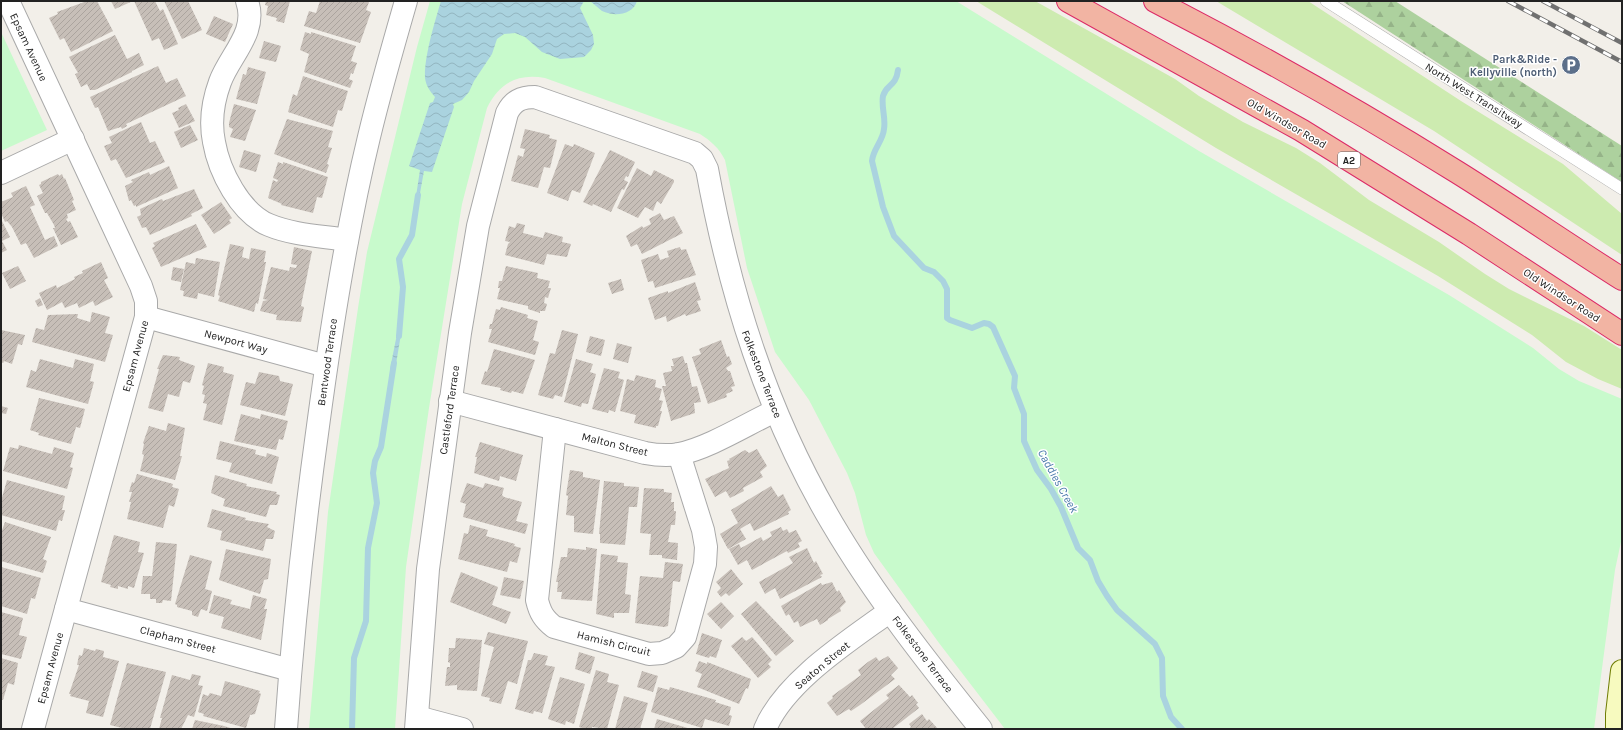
<svg xmlns="http://www.w3.org/2000/svg" width="1623" height="730" viewBox="0 0 1623 730" font-family="Karla,sans-serif">
<defs>
<pattern id="forest-firs" width="22" height="20" patternUnits="userSpaceOnUse"><rect width="22" height="20" fill="#add19e"/><path d="M5 1l3.5 6h-7zM16 11l3.5 6h-7z" fill="#95b388"/></pattern>
<pattern id="water-waves" width="16" height="10" patternUnits="userSpaceOnUse"><rect width="16" height="10" fill="#aad3df"/><path d="M0 5q4-4 8 0t8 0" fill="none" stroke="#92b5bf"/></pattern>
<pattern id="building-hatch" width="6" height="6" patternUnits="userSpaceOnUse"><rect width="6" height="6" fill="#c7bfb8"/><path d="M-1 1l2-2M0 6l6-6M5 7l2-2" fill="none" stroke="#aba49e"/></pattern>
</defs>
<rect width="100%" height="100%" fill="#f2efe9"/>
<g fill="#cdebb0">
<path d="M976,1H1035L1175,79L1199,96L1243,122L1296,148L1320,163L1369,200L1439,242L1485,274L1509,289L1584,326L1622,350V389L1598,379L1566,362L1532,335L1438,276L1216,148Z"/>
<path d="M1216,1H1308L1461,101L1563,164L1622,214V255L1434,131Z"/>
</g>
<path fill="url(#forest-firs)" d="M1342,1H1395L1622,146V182Z"/>
<g fill="#c8facc">
<path d="M430,1H956L1199,151L1449,295L1533,348L1559,369L1579,381L1622,399V537L1615,570L1594,729H1005L939,643L874,553L866,535L855,493L847,473L809,400L775,352L747,268L725,160C719,148 711,141 700,134L545,78C518,73 499,83 487,108L462,204L429,408L406,567L395,729H309L328,512L358,308L367,252L417,47Z"/>
<path d="M1,32L47,130L1,151Z"/>
</g>
<g fill="url(#water-waves)">
<path d="M441,1H584L580,8L593,35L594,44L591,50L584,57L560,59L542,52L525,37L515,33L504,34L497,39L492,54L474,81L469,92L462,100L453,104L454,107L432,172L424,171L418,204L415,203L420,170L409,166L430,103L433,102L435,97C430,91 426,86 425,78C424,57 435,21 441,1Z"/>
<path d="M590,1H637C633,15 614,17 602,11C598,8 594,4 590,1Z"/>
<path d="M402,328L395,370L390,369L398,329Z"/>
</g>
<g fill="none" stroke-linecap="round" stroke-linejoin="round">
<g stroke="#aad3df" stroke-width="6">
<path d="M898,70C896,87 886,84 883,96C881,107 886,118 884,129C883,141 873,149 872,161L883,207L894,236L924,268L934,272L943,281L947,289V318L950,320L972,328L984,323L989,324L993,327L1015,376L1014,388L1024,414V441L1037,470L1051,489L1061,507L1078,548L1090,560L1098,581L1107,596L1117,610L1155,644L1162,658L1163,696L1171,717L1182,729"/>
<path d="M399,336L403,287L399,259L412,235L418,195"/>
<path d="M352,729L354,658L366,621L368,548L377,503L373,473L375,461L381,447L394,363"/>
</g>
</g>
<g fill="url(#building-hatch)">
<path d="M87,1H97L113,31L71,52L64,38L60,40L49,18L58,14L57,12Z"/>
<path d="M111,1H133L115,9Z"/>
<path d="M134,1H155L160,11L163,9L178,44L164,50L159,38L152,41Z"/>
<path d="M164,1H188L202,30L182,39Z"/>
<path d="M266,1H290L284,23L276,21L277,18L266,15L268,6L265,5Z"/>
<path d="M320,1L369,2L366,10L371,12L360,43L304,26L309,11L316,13Z"/>
<path d="M214,16L233,24L225,42L206,34Z"/>
<path d="M305,32L311,34V32L356,46L351,61L357,63L353,74L351,73L349,79L353,81L350,88L304,72L309,54L300,50Z"/>
<path d="M115,35L127,59L139,53L144,65L132,71V72L95,90H90L87,84L81,87L75,74L78,73L69,57Z"/>
<path d="M264,41L281,46L276,62L259,58Z"/>
<path d="M158,66L166,83L177,78L186,96L126,124L127,126L122,129L121,127L108,131L98,107L95,108L90,97Z"/>
<path d="M248,67L266,72L257,104L236,99L243,74L246,75Z"/>
<path d="M303,76L348,91L342,111L338,110L333,127L288,112L293,94L297,96Z"/>
<path d="M186,104L195,121L179,128L172,113L179,110L178,108Z"/>
<path d="M234,104L256,110L245,141L230,137L233,129L229,127V123Z"/>
<path d="M287,119L333,131L328,147L332,148L327,164L329,165L326,173L274,154Z"/>
<path d="M141,122L150,143L155,141L165,162L126,178L116,159L111,161L104,146L112,143L109,137Z"/>
<path d="M190,125L198,140L181,148L174,132Z"/>
<path d="M525,129L550,135L549,138L557,140L550,168L544,167L538,188L511,181L518,155L523,157L525,149L520,148Z"/>
<path d="M565,144L573,147L574,144L595,153L580,193L572,190L568,201L547,193Z"/>
<path d="M244,150L261,155L256,172L239,167Z"/>
<path d="M610,150L635,162L628,177L626,176L624,180L628,182L624,190L622,189L611,212L593,204L592,206L583,202Z"/>
<path d="M278,162L283,164V162L328,177L322,198L317,197L313,213L281,205L282,204L268,198L273,180L277,182L278,180L273,178Z"/>
<path d="M169,166L178,188L136,207V205L134,206L131,200L129,201L125,186L133,182L131,180L149,172L150,175Z"/>
<path d="M637,168L651,176L654,170L674,180V182L661,204L657,201L653,211L645,207L638,218L617,208Z"/>
<path d="M58,174L59,176L62,174L64,179L65,178L74,200L72,201L76,210L67,214L68,218L66,219L68,222L70,221L78,237L61,245L53,228H55L54,225L47,213H45L37,196L43,193L39,185L41,184V182Z"/>
<path d="M26,186L35,205L30,207L45,240L54,236L58,246L34,258L26,243L21,245L12,227L7,221L5,222L1,213V202L13,197L11,193Z"/>
<path d="M194,189L203,208L191,214L192,216L150,235L146,227L142,228L137,217L141,215L140,209L162,199L163,201Z"/>
<path d="M221,202L232,218L229,220L231,223L214,234L201,215Z"/>
<path d="M660,213L664,220L674,216L683,233L642,254L637,244L631,247L626,236L642,226L643,228L651,224L649,219Z"/>
<path d="M1,219L10,237L2,241L7,250L1,253Z"/>
<path d="M517,223L525,225L523,233L543,238L545,232L563,237L562,242L571,244L567,257L547,254L544,265L505,255L508,244L510,242L505,241L509,226L515,228Z"/>
<path d="M196,224L207,247L161,267L152,248L155,246L153,243Z"/>
<path d="M230,244L244,247L242,257L245,258L249,259L251,248L266,251L264,262H266L258,304L256,303L254,312L218,301L220,296L218,295Z"/>
<path d="M294,247L312,251L301,306L304,307L301,322L276,320L277,315L260,311L263,301L268,300L263,299L271,267L289,271L290,267L296,268L297,265L291,264Z"/>
<path d="M680,247L681,250L686,249L696,275L655,288L653,281L648,282L641,260L658,254L660,260L669,257L667,251Z"/>
<path d="M196,258L220,262L214,297L198,293L197,299L183,296L184,291L180,290L186,262L195,264Z"/>
<path d="M101,262L108,278L104,280L113,297L95,306L93,301L79,308L77,303L65,308L62,302L47,310L39,293L56,285L57,288L75,279L74,277L83,273L82,271Z"/>
<path d="M18,266L26,281L10,289L2,273Z"/>
<path d="M506,266L538,273L537,278L550,281L548,288H551L548,298L545,297L544,303L547,304L545,311H540V313L528,309V306L497,299L500,288H498L499,281H502Z"/>
<path d="M173,267L184,269L181,282L171,280Z"/>
<path d="M621,279L624,290L612,294L608,283Z"/>
<path d="M695,282L701,300L697,301L701,311L686,316L685,314L667,322L666,316L655,320L648,298L668,291V293Z"/>
<path d="M40,298L43,305L38,307L35,301Z"/>
<path d="M501,307L528,315L527,318L538,321L533,340L539,342L535,355L488,342L492,329H489L490,324H492L496,309L500,310Z"/>
<path d="M92,312L110,317L105,333L113,335L105,362L32,342L36,328L44,330L48,315L78,314L77,318L90,322Z"/>
<path d="M1,330L25,335L22,345L18,344L12,364L4,361L3,363L1,362Z"/>
<path d="M562,330L578,334L562,397L555,395L553,399L538,395L550,353L555,354Z"/>
<path d="M590,336L605,340L601,356L586,352Z"/>
<path d="M721,340L727,357L729,356L732,364L726,368L728,371H730L735,386L731,387L733,391L726,394L727,397L708,404L692,357L701,354L699,349Z"/>
<path d="M617,343L632,347L628,363L613,359Z"/>
<path d="M494,349L535,360L523,394L512,391L511,393L500,390L501,388L481,384L485,371L487,372Z"/>
<path d="M163,355L180,357L179,360L195,366L190,383L183,381L179,397L168,394L163,412L148,408L159,369H157Z"/>
<path d="M683,356L685,363H687L692,387L697,386L701,402L694,403L695,413L671,421L662,386H666L663,373L672,371L671,366H674L672,359Z"/>
<path d="M40,359L73,368L75,359L94,364L90,381L94,382L88,404L26,387L31,370L36,372Z"/>
<path d="M576,359L593,364L590,372L596,374L588,404L582,403L581,407L564,402Z"/>
<path d="M208,363L224,367L223,372L234,375L222,425L203,420L207,404L203,403L205,395L202,394L204,386L202,385Z"/>
<path d="M604,368L620,372L618,378L624,380L615,412L609,410L608,413L592,409Z"/>
<path d="M259,372L279,376L280,381L293,384L285,416L240,405L246,382L255,384Z"/>
<path d="M636,375L656,380L655,387L662,389L659,400L663,401L660,411H662L658,426H656V428L634,423L636,415L620,411L627,379L634,381Z"/>
<path d="M39,398L85,409L80,428L76,427L71,444L38,435L39,433L30,430Z"/>
<path d="M1,406L8,408L6,414L1,413Z"/>
<path d="M241,414L260,419L261,414L288,421L283,440L279,439L276,450L234,441Z"/>
<path d="M168,423L185,428L180,456H182L175,480L140,471L144,455L142,454L144,444L143,443L149,426L166,431Z"/>
<path d="M220,441L256,450L255,454L266,457L267,453L279,457L272,484L229,472L232,463L216,459Z"/>
<path d="M480,442L523,455L516,481L500,476L499,481L474,473L477,457H475Z"/>
<path d="M19,445L52,454L54,447L74,453L70,467L73,468L67,489L3,471L10,447L18,449Z"/>
<path d="M757,449L767,466L760,472L763,477L743,488L744,491L730,498L726,491L715,497L705,479L729,468L727,461L730,460L729,459L745,450L749,453Z"/>
<path d="M570,470L583,472V477L600,480L593,534L574,532V516L566,515L568,496L566,495Z"/>
<path d="M137,474L173,484L172,487L179,489L174,507L169,505L163,528L127,519L131,502H129L132,492H129L132,482L134,483Z"/>
<path d="M215,475L247,484L246,486L277,492L276,494L280,495L277,505H270L266,517L223,506L225,499L211,493Z"/>
<path d="M7,480L65,496L62,510H65L62,521L59,520L56,531L1,515V501Z"/>
<path d="M604,481L624,483V486L639,487L637,507H629L625,545L600,543V534H599Z"/>
<path d="M467,483L483,488L485,483L504,488L502,495L504,497L522,502L516,521L528,524L525,534L463,517L466,504L460,502Z"/>
<path d="M771,486L778,497L783,494L791,510L788,512L789,514L754,531L750,523L740,529L746,539L728,549L720,534L738,523L731,510Z"/>
<path d="M644,488L664,489V492L672,493L671,502H674V511H676L675,525H671L668,542L678,543L677,560L662,558V555H649L651,534L640,533Z"/>
<path d="M212,509L246,518L245,520L269,524L267,527L275,531L273,539H266L263,551L220,540L222,531L207,527Z"/>
<path d="M5,522L51,537L43,559L47,561L43,573L1,561V533Z"/>
<path d="M470,525L488,530L486,536L515,544L514,546L521,548L517,563L510,561L507,572L458,559L464,533L468,534Z"/>
<path d="M781,527L783,531L787,529L789,533L796,530L802,541L798,543L800,547L788,553L787,551L752,570L747,560L738,565L729,549L739,544L741,548L761,537L763,541L772,536L770,532Z"/>
<path d="M114,535L140,542L138,552L144,553L134,588L128,586V589L118,586V589L110,587L111,585L101,582Z"/>
<path d="M156,542L177,544L171,601L163,600L162,603H156V599H150V594H141L143,576H152Z"/>
<path d="M586,547L597,549L592,601L561,599L562,592H557L558,582H556L561,557H567L568,548L586,550Z"/>
<path d="M807,548L814,563L816,561L823,574L820,575L822,577L780,599L775,588L765,594L759,582L793,563L789,557Z"/>
<path d="M226,549L271,559L268,579L264,580L260,594L219,580Z"/>
<path d="M601,554L618,556L617,562L628,563L625,594L631,595L629,613H614V618L596,614Z"/>
<path d="M190,555L212,561L205,589L212,591L207,611L201,609L198,617L192,615V611L177,607V605L175,604Z"/>
<path d="M665,562L683,564L680,582L673,581L668,626L664,627L635,623L640,576L663,578Z"/>
<path d="M1,567L41,578L35,599L31,598L27,614L1,606Z"/>
<path d="M731,569L743,584L729,596L726,593L721,597L717,592L721,588L716,582Z"/>
<path d="M461,572L498,587L492,605L511,612L506,624L450,602Z"/>
<path d="M504,577L524,581L520,599L500,595Z"/>
<path d="M832,582L837,592L839,590L846,602L840,608L841,611L828,619V620L820,625L817,619L800,627L798,621L794,623L789,614L786,616L781,606L821,583L822,585Z"/>
<path d="M214,595L232,600L230,604L250,609L253,595L267,599L264,609H267L261,640L221,628L224,617L209,613Z"/>
<path d="M756,601L794,641L776,656L741,614Z"/>
<path d="M721,602L734,616L721,629L707,614Z"/>
<path d="M1,612L23,618L19,635L27,637L21,659L1,654Z"/>
<path d="M488,632L528,641L517,684L508,681L501,704L489,701L490,698L481,696L494,647L484,644Z"/>
<path d="M702,633L722,640L716,658L710,656L709,658L696,654Z"/>
<path d="M742,637L746,641L752,637L772,660L768,664L771,667L758,678L731,646Z"/>
<path d="M456,638L482,640L477,691L457,690V685L445,686L447,667H450V663L448,662L449,648H455Z"/>
<path d="M84,648L95,651L96,649L104,651L103,657L119,661L103,717L86,713L89,701L70,696L71,694H69L79,665H77L79,655L82,656Z"/>
<path d="M579,652L595,657L590,674L575,669Z"/>
<path d="M534,653L548,656L545,665L555,667L542,713L534,711L533,714L515,709L528,660H531Z"/>
<path d="M888,656L898,668L891,675L895,679L860,705L851,711L849,709L837,716L827,703L833,698L832,696L861,675L858,670L868,662L876,657L879,661Z"/>
<path d="M1,658L18,663L14,685L8,683L3,700L1,699Z"/>
<path d="M699,661L707,664V662L751,679L748,689L746,688L739,704L697,687L702,674L695,671Z"/>
<path d="M127,663L166,672L150,729H126L110,725Z"/>
<path d="M596,670L609,674L607,682L619,685L607,729L592,727V729H586L579,727Z"/>
<path d="M642,671L658,676L653,692L637,687Z"/>
<path d="M192,674L201,676L198,685L203,686L194,717L188,715L181,729H159L162,718H160L172,675L190,680Z"/>
<path d="M560,677L585,684L574,724L566,721L565,725L548,719Z"/>
<path d="M225,681L260,691L259,693L261,694L255,714L250,715L246,728L203,716L204,714L198,712L203,694L208,696L210,693L221,696Z"/>
<path d="M899,685L910,697L912,695L918,703L916,704L919,708L892,729H866L860,721L889,698L886,695Z"/>
<path d="M658,687L669,690L670,687L716,700L715,702L731,707L729,715L732,716L729,726L705,719L702,728L651,712Z"/>
<path d="M624,696L648,703L640,729H615Z"/>
<path d="M922,714L927,721L929,719L937,728L909,729L911,727L909,724Z"/>
<path d="M657,719L691,729H654Z"/>
<path d="M195,720L224,726L234,729H192Z"/>
</g>
<g fill="none" stroke-linecap="round" stroke-linejoin="round">
<defs>
<path id="service" d="M1326,1L1622,189"/>
<g id="minor">
<path d="M8,1L141,286L146,301V317L33,729"/>
<path d="M247,1C258,32 230,55 220,82C213,101 210,122 214,142C219,171 240,213 269,225C293,235 322,236 347,240"/>
<path d="M1,173L73,139"/>
<path d="M146,317L326,366"/>
<path d="M450,401L645,453C656,455 667,456 679,454C709,448 747,424 775,411"/>
<path d="M555,429L537,600C540,613 544,619 554,627L649,654L662,653L676,647L685,637L705,564L706,547L703,530L679,454"/>
<path d="M66,609L290,670"/>
<path d="M417,717L462,729"/>
<path d="M286,729C293,628 304,527 318,426C331,329 346,232 369,137C380,91 393,46 406,1"/>
<path d="M416,729L428,569L460,333L478,226L507,113C513,101 521,97 535,97L695,153L702,159L707,169C730,295 767,413 832,523C875,596 928,663 981,729"/>
<path d="M765,729C785,681 849,641 890,611"/>
</g>
<path id="secondary" d="M1617,729V714L1622,671"/>
<g id="trunk">
<path d="M1068,1L1301,130L1469,234L1622,334"/>
<path d="M1155,1C1258,54 1359,111 1457,172C1513,207 1567,244 1622,279"/>
</g>
</defs>
<use href="#service" stroke="#a9a9a9" stroke-width="12"/>
<use href="#minor" stroke="#a9a9a9" stroke-width="24"/>
<use href="#secondary" stroke="#707d05" stroke-width="24"/>
<use href="#trunk" stroke="#dc2a67" stroke-width="24"/>
<use href="#service" stroke="#fff" stroke-width="11"/>
<use href="#minor" stroke="#fff" stroke-width="22"/>
<use href="#secondary" stroke="#f7fabf" stroke-width="22"/>
<use href="#trunk" stroke="#f2b4a3" stroke-width="22"/>
<defs>
<g id="rail">
<path d="M1508,1L1622,62"/>
<path d="M1543,1L1622,43"/>
</g>
</defs>
<use href="#rail" stroke="#707070" stroke-width="4.5"/>
<use href="#rail" stroke="#fff" stroke-width="3" stroke-dasharray="9" stroke-linecap="butt"/>
</g>
<defs>
<symbol id="parking-disc" viewBox="-11 -11 22 22"><circle r="9.5" fill="#5c6f8a" stroke="#fff"/><path d="M-3.5-5.5H1a3.5 3.5 0 0 1 0 7H-1V5.5H-3.5ZM-1-3.4V-.6H.8a1.4 1.4 0 0 0 0-2.8Z" fill="#fff"/></symbol>
</defs>
<g fill-rule="evenodd">
<use href="#parking-disc" x="1560" y="54" width="22" height="22"/>
</g>
<g text-anchor="middle" stroke-width="3" stroke-linejoin="round" paint-order="stroke">
<rect fill="#fff" stroke="#646464" stroke-width="1" x="1338" y="152" width="22" height="16" rx="3"/>
<g font-size="10" font-weight="bold" fill="#222">
<text x="1349" y="164">A2</text>
</g>
<g font-size="11" fill="#222" stroke="#fff">
<text transform="translate(29 47) rotate(65)" y="4">Epsam Avenue</text>
<text transform="translate(1474 95) rotate(32)" y="4">North West Transitway</text>
<text transform="translate(1287 123) rotate(30)" y="4">Old Windsor Road</text>
<text transform="translate(1562 295) rotate(33)" y="4">Old Windsor Road</text>
<text transform="translate(236 341) rotate(15)" y="4">Newport Way</text>
<text transform="translate(135 356) rotate(-75)" y="4">Epsam Avenue</text>
<text transform="translate(327 362) rotate(-82)" y="4">Bentwood Terrace</text>
<text transform="translate(762 374) rotate(69)" y="4">Folkestone Terrace</text>
<text transform="translate(449 410) rotate(-82)" y="4">Castleford Terrace</text>
<text transform="translate(615 444) rotate(14)" y="4">Malton Street</text>
<text transform="translate(178 639) rotate(15)" y="4">Clapham Street</text>
<text transform="translate(614 643) rotate(14)" y="4">Hamish Circuit</text>
<text transform="translate(923 654) rotate(53)" y="4">Folkestone Terrace</text>
<text transform="translate(822 665) rotate(-40)" y="4">Seaton Street</text>
<text transform="translate(50 668) rotate(-75)" y="4">Epsam Avenue</text>
</g>
<g font-size="11" font-weight="bold" fill="#4e5e75" stroke="#fff" text-anchor="end">
<text x="1557" y="63">Park&amp;Ride -<tspan x="1557" dy="13">Kellyville (north)</tspan></text>
</g>
<g font-size="12" font-style="italic" fill="#4a7aab" stroke="#fff">
<text transform="translate(1058 481) rotate(61)" y="4">Caddies Creek</text>
</g>
</g>
<rect width="1623" height="730" fill="none" stroke="#222222" stroke-width="4"/>
</svg>
